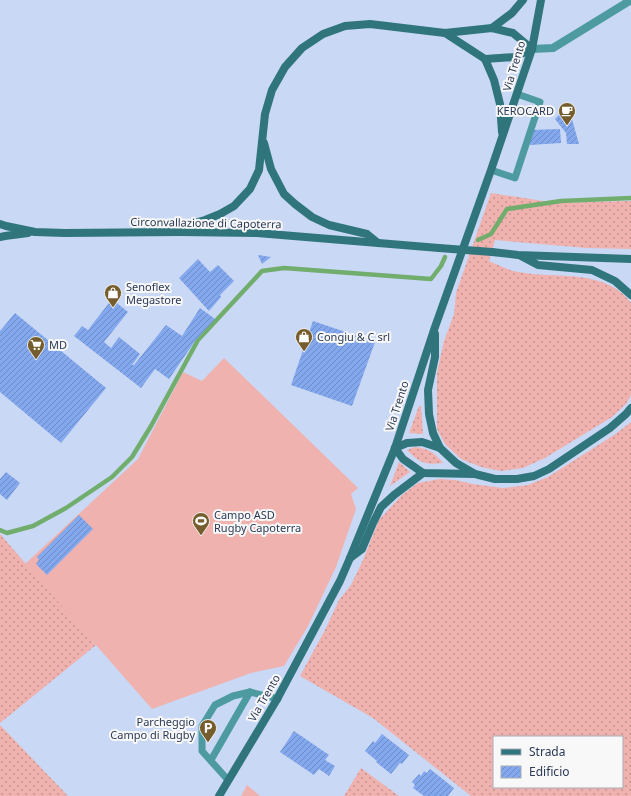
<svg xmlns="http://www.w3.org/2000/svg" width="631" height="796" viewBox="0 0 631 796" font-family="'Noto Sans',sans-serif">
<defs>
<pattern id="grass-dots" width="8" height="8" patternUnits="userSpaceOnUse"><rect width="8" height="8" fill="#f0b2ae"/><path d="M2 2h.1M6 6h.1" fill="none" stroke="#c39290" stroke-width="1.8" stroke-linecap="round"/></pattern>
<pattern id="building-hatch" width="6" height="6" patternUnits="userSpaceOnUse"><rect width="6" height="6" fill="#84a8ee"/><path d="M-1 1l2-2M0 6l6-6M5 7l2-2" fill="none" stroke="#6c8ac4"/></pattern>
</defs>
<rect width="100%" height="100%" fill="#c9d8f5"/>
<g fill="url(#grass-dots)" fill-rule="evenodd">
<path d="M491,193L556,203L631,201V249L587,248L495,240L489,261C498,265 508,270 518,272C554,279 606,268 631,303V395L626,404L612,417L545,458L523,468L501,471L481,467L461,459L445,444L437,429V373L444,341L454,314L456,293Z"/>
<path d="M419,406H421L423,434L409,433Z"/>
<path d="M631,422V796H471L373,718L300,676L325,630L339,600L351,585L363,560L379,520L402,495L418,483L440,479L455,480L473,484L503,488L528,485L548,477L614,435ZM494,737H622V787H494Z"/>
<path d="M415,447C429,449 434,452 443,463C424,465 420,463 407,450Z"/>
<path d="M399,462L410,472L390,486Z"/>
<path d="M0,534L96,645L0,723Z"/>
<path d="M0,725L68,796H0Z"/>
<path d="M361,768L399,796H344Z"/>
</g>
<g fill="#f0b2ae">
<path d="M224,358L358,488L351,494L356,509L336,567L308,626L284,666L251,673L152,709L25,564L138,459L183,372L202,381Z"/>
<path d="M247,785L260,796H241Z"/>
</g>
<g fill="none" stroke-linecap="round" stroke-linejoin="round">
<g stroke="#71ad6d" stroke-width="4.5">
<path d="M478,240L491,234L507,209L561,201L631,198"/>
<path d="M0,530L7,533L33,526L66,508L112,477L132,457L151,426L198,340L262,271L284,268L431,279L441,266L445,257"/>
</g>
</g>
<g fill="url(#building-hatch)">
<path d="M568,105L579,144H567L566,133L555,119Z"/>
<path d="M560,129L561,143L530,145V130Z"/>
<path d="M258,255L271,257L262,264Z"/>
<path d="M198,259L210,272L218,265L234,281L220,295L221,297L209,311L179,278Z"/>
<path d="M112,299L128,312L104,342L111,348L119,337L140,354L132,365H134L166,325L182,336L200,308L215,319L195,341L169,379L155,369L141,388L74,336L82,326L88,330Z"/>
<path d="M15,313L106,388L61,443L0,392V331Z"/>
<path d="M313,321L375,342L352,406L291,385Z"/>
<path d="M6,472L20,483L7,500L0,494V479Z"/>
<path d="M79,515L93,529L47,575L36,564L39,560L37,557Z"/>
<path d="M294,731L329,755L325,760L335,766L329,776L319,769L314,775L280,752Z"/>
<path d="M382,734L409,755L402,764L400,763L391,774L376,762L377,761L365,751L373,741L375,743Z"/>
<path d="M430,769L454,788L448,796H424L413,788L415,785L412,782L419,774L421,776L424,771L427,773Z"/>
</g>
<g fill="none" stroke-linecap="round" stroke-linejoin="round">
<g stroke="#4d9ba1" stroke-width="7">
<path d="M491,170L515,178L540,102L517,94"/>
<path d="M211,760L250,692"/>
<path d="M228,780L202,751V726L215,705L233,696L250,692L278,699"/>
</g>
<path stroke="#4d9ba1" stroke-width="8" d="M532,49L553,48L631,0"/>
<g stroke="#2f757b" stroke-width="8">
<path d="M492,28L512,13L523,0"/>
<path d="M445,33L485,59L494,80L500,104L502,132"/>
<path d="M485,59L515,57L532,49"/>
<path d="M264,143L271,169L284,194L295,204L312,217L329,225L367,234L378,243"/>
<path d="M0,224L6,226L35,232L65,233L180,232L257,233L439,248"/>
<path d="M180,232L190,224L205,220L220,214L234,206L250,189L259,170L265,114L272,90L285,67L302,48L323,34L345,26L370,24L445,33L492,28L513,33L532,49"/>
<path d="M0,237L5,236L28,233"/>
<path d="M492,252L518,255L631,259"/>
<path d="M521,256L538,265L592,270L615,281L631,295"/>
<path d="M435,334V357L428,390L429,414L433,433L440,448L456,463L475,474L495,479H517L534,476L549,469L610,428L626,414L631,408"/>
<path d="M395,448L403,459L423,473L474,474"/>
<path d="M395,448L407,443L422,442L440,448"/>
<path d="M350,558L362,549L373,523L381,507L394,495L423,473"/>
<path d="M219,796L276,701L340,581L350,558L395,448L435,327L491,170L532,49L541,0"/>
</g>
<path stroke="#2f757b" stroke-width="8" d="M439,248L492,252"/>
</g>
<defs>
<symbol id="cafe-pin" viewBox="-11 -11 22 30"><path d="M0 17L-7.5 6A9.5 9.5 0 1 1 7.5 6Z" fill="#755d2d" stroke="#f8f8f8"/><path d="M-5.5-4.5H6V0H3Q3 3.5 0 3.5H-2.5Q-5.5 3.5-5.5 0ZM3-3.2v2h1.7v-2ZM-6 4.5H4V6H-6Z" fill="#fff"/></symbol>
<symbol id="shop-pin" viewBox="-11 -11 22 30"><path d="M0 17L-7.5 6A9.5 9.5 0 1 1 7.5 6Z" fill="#755d2d" stroke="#f8f8f8"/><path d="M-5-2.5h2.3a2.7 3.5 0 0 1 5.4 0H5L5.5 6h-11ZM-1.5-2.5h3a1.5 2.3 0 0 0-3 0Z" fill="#fff"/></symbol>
<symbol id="supermarket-pin" viewBox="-11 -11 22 30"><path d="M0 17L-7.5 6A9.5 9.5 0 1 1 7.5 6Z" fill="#755d2d" stroke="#f8f8f8"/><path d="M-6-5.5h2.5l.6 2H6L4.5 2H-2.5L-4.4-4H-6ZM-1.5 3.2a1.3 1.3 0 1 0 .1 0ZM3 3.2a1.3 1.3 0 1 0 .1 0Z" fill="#fff"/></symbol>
<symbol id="stadium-pin" viewBox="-11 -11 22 30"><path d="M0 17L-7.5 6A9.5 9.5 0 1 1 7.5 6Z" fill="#755d2d" stroke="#f8f8f8"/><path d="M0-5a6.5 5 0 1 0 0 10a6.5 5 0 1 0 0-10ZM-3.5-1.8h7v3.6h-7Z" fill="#fff"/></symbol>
<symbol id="parking-pin" viewBox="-11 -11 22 30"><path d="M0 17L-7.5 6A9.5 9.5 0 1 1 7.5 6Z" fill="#755d2d" stroke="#f8f8f8"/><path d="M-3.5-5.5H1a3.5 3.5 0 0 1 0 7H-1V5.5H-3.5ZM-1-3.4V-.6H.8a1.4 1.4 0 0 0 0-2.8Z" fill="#fff"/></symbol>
</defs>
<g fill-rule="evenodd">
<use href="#cafe-pin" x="557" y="101" width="20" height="27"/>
<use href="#shop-pin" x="103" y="283" width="20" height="27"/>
<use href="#shop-pin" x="294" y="327" width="20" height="27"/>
<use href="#supermarket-pin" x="26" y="335" width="20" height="27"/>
<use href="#stadium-pin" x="191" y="511" width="20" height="27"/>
<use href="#parking-pin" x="198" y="718" width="20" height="27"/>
</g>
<g text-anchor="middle" stroke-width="4" stroke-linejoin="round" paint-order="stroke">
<g font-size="11" fill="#2b3a56" stroke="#f8f8f8">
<text transform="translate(514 66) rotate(-73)" y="4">Via Trento</text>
<text transform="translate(206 223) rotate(1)" y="4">Circonvallazione di Capoterra</text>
<text transform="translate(397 406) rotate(-72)" y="4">Via Trento</text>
<text transform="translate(264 698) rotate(-60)" y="4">Via Trento</text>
</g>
<g font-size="11" fill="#2b3a56" stroke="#f8f8f8" text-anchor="start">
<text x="554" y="115" text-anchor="end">KEROCARD</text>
<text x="126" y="291">Senoflex<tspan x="126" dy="13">Megastore</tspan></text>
<text x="317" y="341">Congiu &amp; C srl</text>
<text x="49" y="349">MD</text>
<text x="214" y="519">Campo ASD<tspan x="214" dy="13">Rugby Capoterra</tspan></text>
<text x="195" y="726" text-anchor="end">Parcheggio<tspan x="195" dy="13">Campo di Rugby</tspan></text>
</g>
</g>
<rect x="493" y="736" width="130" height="52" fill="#f8f8f8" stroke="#a6acb7"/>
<rect x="501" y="749" width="20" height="6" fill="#2f757b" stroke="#a6acb7"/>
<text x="529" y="756" font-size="12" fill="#2b3a56">Strada</text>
<rect x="501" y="766" width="20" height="12" fill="url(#building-hatch)" stroke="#a6acb7"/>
<text x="529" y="776" font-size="12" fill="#2b3a56">Edificio</text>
</svg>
